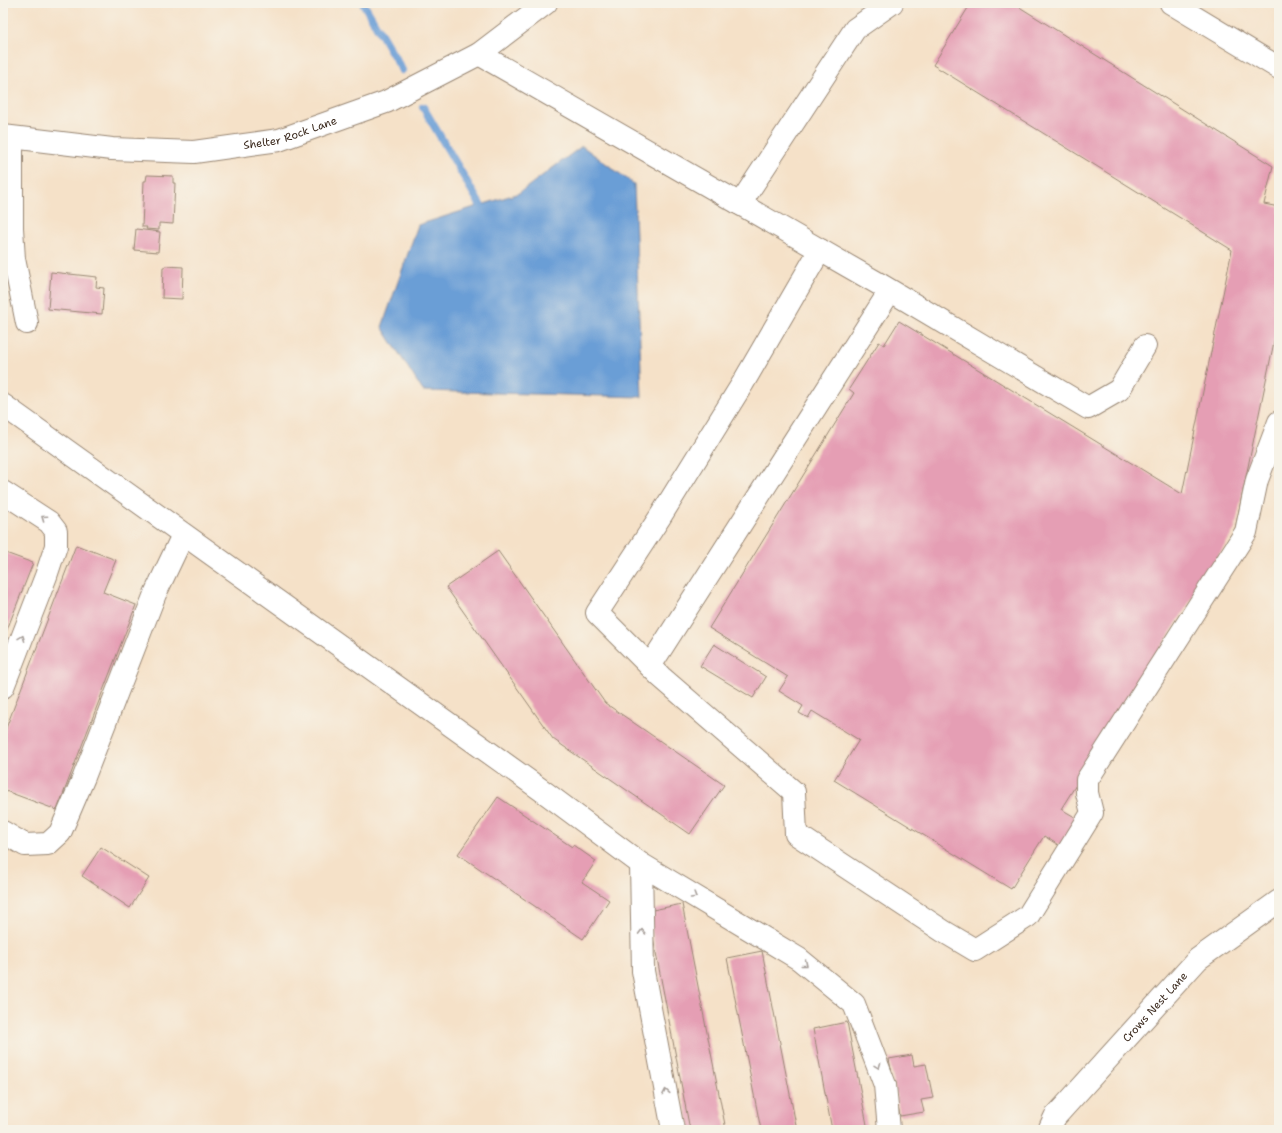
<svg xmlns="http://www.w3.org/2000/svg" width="1282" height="1133" viewBox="0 0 1282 1133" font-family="'Shantell Sans',sans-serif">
<rect width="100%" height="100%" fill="#f7f3e8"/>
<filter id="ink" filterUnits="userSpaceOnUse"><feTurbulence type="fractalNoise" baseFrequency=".025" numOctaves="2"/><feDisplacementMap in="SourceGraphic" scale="8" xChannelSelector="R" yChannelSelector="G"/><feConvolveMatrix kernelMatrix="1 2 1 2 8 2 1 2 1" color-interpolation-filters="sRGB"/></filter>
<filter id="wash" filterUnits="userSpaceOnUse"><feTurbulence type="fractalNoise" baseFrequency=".012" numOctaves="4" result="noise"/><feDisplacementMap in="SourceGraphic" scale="16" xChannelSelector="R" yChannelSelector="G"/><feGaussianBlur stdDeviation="0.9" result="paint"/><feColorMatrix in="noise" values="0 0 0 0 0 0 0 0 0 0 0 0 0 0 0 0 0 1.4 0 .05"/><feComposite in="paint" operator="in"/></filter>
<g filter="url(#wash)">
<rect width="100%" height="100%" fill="#f5e1c8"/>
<path fill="#6b9ed6" stroke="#53647a" d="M582,146L634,184L642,397L423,391L382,327L418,225L519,193Z"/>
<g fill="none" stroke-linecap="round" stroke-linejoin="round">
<g stroke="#6b9ed6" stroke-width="8">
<path d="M363,3L402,70"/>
<path d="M423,107L485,213"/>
</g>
</g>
<g id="blocks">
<g fill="#e59eb4">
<path d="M971,3H1013L1273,166L1264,204L1279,207V318L1235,529L1061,809L1080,820L1063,848L1044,836L1011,889L834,780L859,740L812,711L808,718L799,713L803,706L779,691L788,677L709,628L854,393L849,389L879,342L884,345L899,321L1182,494L1232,250L933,65Z"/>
<path d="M147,175L173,176V183H175L173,224L159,223V230L146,229L147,227H142L144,181H146Z"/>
<path d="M136,229L160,232L158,252L134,250Z"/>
<path d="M165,266L183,267V269L182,299L162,298L163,267H165Z"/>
<path d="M51,272L97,277L96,287L104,288L102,314L48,309Z"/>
<path d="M76,545L116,560L103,592L136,605L57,810L3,790V736Z"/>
<path d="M498,551L605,703L724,785L690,834L553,739L446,587Z"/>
<path d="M3,552L33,563L3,640Z"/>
<path d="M714,644L766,677L753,698L700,666Z"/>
<path d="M498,797L572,847L573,845L596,861L582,882L609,900L583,939L458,854Z"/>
<path d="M101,847L149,878L130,908L82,876Z"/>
<path d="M682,904L726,1130H690L648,911Z"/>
<path d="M762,951L797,1130H761L727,958Z"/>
<path d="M847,1022L868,1130H832L813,1029Z"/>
<path d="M912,1055L914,1066L926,1064L933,1098L921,1100L924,1112L900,1116L889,1059Z"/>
</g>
</g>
</g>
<g filter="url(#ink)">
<use href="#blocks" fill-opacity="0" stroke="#988673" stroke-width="1"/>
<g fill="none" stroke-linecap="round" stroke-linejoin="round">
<defs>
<g id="minor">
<path d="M1171,3L1279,68"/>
<path d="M479,54L881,285L1088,408L1119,390L1145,346"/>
<path id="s1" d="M3,136L112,149L194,152L279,140L386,102L479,54L546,3"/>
<path d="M12,138V228L14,259L27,323"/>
<path d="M740,204L855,29L892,3"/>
<path d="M820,250L743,383L660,517L597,613L661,677L794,792L796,834L943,931L975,950L1028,916L1092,813L1087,793V780L1246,532L1257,480L1279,422"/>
<path d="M3,405L547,794L641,864"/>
<path d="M3,492L49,522L56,531V546L46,576L3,687"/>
<path d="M650,666L890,291"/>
<path d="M3,832L25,845L48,844L60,833L84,777L155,594L183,535"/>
<path d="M673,1130L643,971L641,864L799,959L854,1004L885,1085L889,1130"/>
<path id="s2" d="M1049,1130L1055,1117L1198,959L1279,901"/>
</g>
</defs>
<use href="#minor" stroke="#988673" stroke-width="24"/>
<use href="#minor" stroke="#fff" stroke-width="22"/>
</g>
<defs><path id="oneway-chevron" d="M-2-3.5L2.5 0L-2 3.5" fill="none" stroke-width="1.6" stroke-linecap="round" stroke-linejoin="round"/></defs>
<g stroke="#a79f9a">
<use href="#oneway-chevron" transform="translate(44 518) rotate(-145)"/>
<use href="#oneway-chevron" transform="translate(22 638) rotate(-69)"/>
<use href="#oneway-chevron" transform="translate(694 896) rotate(31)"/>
<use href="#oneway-chevron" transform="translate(642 932) rotate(-91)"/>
<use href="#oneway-chevron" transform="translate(805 964) rotate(39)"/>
<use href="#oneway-chevron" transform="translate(878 1066) rotate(69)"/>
<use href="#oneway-chevron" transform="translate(666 1092) rotate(-101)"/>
</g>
</g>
<g text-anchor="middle" stroke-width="3.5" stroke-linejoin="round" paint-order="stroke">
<g font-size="11" fill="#3b2a1e" stroke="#f7f3e8">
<text dy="4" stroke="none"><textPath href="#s1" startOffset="290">Shelter Rock Lane</textPath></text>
<text dy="4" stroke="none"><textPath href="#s2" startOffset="163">Crows Nest Lane</textPath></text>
</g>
</g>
<rect width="1282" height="1133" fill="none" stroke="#f7f3e8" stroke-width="16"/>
</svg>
